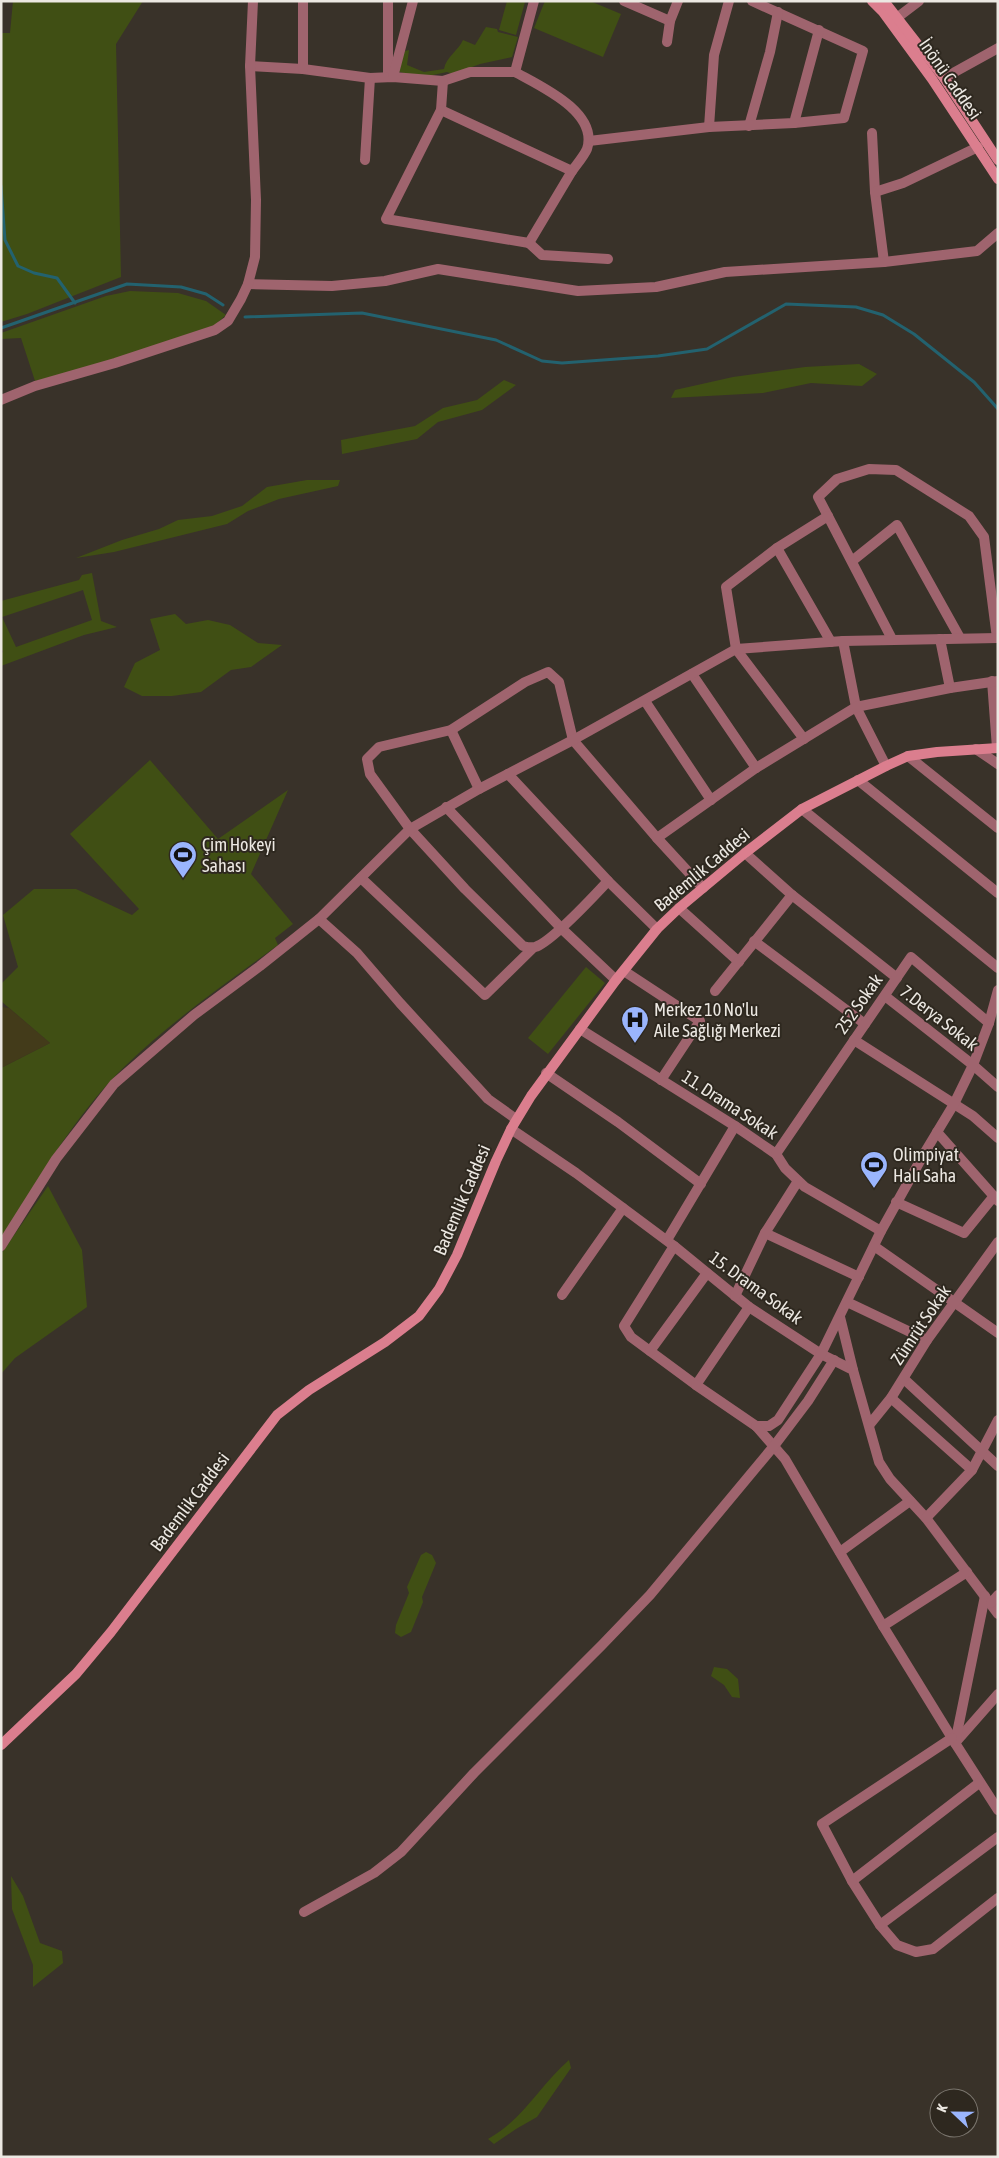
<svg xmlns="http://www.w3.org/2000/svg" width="999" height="2158" viewBox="0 0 999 2158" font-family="'Asap Condensed',sans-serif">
<rect width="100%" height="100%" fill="#393229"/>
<g fill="#404f14" fill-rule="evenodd">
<path d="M13,1H143L116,44L121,277L27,314L1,322V33H10Z"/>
<path d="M507,1L525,2L516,35L499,30Z"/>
<path d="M545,1H590L621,14L603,57L534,28Z"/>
<path d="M486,27L497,29L498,32L518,37L512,57L480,64L453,74L447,72L419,78L397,71L405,51L409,50L407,65L424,72L444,69C446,57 458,51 463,40L475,45Z"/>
<path d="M130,291L178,293L206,301L226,315L215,325L105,363L35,381L21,338L1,339V333L106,296Z"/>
<path d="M859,364L877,374L862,386L811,383L763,393L671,398L675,390L733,377L805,367Z"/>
<path d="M504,380L516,385L482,410L438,422L417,439L342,454L341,440L415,426L443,408L477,400Z"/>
<path d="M307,480H340L338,486L279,499L248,511L227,524L114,552L76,558L122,540L159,529L178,520L212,516L242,506L267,487Z"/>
<path d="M92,573L101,621L117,627L84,635L1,666V653L3,652L1,648V601L79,580L82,575ZM83,590L92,620L16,647L2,617Z"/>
<path d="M175,614L186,624L208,620L230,625L258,643L282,645L251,667L231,670L201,692L172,696H142L124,687L135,663L160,650L150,619Z"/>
<path d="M150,760L218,839L288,790L251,874L293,924L275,938L278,945C225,984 170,1022 123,1068C75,1115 37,1181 1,1238V1068L50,1043L1,1001V984L18,967L3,915L34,889H76L132,915L139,909L70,834Z"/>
<path d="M586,967L605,983L548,1054L528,1038Z"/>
<path d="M48,1186L82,1250L87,1307L15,1358L1,1374V1254Z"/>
<path d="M426,1552L432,1555L436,1563L422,1597L423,1602L411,1632L401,1637L395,1633L396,1625L409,1593L407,1587L421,1555Z"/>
<path d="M714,1667L727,1669L738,1679L740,1698L732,1697L724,1685L711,1676Z"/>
<path d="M11,1876L23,1896L40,1943L62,1951L63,1963L33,1987V1965L12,1909Z"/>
<path d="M569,2060L571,2068L537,2117L516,2129L494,2144L488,2139C524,2119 539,2086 569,2060Z"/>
</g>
<path fill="#433b1a" d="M1,1007L9,1008L50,1043L1,1068Z"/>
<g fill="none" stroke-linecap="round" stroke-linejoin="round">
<g stroke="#23626f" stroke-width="3">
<path d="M1,186L5,240L18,266L34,273L57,278L75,303"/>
<path d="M245,317L362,313L496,340L542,361L562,363L658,356L707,349L786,304L856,307L883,315L914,334L974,382L998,409"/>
<path d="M1,328L127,284L181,287L206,294L223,305"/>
</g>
<g stroke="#9f646e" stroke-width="10">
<path d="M388,1V77"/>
<path d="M624,1L670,21"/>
<path d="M752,1L863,51L844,118L794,123"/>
<path d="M898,17L919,1"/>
<path d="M667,42L670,21L678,1"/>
<path d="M250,66L303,69L370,78L393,77L443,81L470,72H515L534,1"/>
<path d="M303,69V1"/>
<path d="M393,77L413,1"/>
<path d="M944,78L998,48"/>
<path d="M443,81L441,110L386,219L529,243L572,171"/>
<path d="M441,110L572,171C577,164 584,156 587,149C599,112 540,86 515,72"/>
<path d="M749,126L770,52L778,12"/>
<path d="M709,127L714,55L729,1"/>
<path d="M872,133L875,192L884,262"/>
<path d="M589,141L709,127L794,123L819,30"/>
<path d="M365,160L370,78"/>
<path d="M875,192L903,183L978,147"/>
<path d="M529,243L542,255L608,259"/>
<path d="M248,284L332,286L385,281L438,269L578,291L656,287L725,272L884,262L977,251L998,233"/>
<path d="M1,400L35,386L115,363L215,330L228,321L241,299L248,284L255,257L256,200L250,66L253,1"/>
<path d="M777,548L831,642"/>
<path d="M852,561L897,525L960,638"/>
<path d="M892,639L818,497L837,479L869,469L896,470L969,516L984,537L997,638"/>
<path d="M940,639L950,688"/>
<path d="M843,641L856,707L886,766"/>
<path d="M692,674L756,768"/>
<path d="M992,681L997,748"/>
<path d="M645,701L711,800"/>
<path d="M451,730L479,789"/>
<path d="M804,739L736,649L726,587L777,548L828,516"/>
<path d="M976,749L998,764"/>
<path d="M908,756L998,828"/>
<path d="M508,774L608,881L657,929"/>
<path d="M858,780L998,893"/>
<path d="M446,807L561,928L616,980"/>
<path d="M802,809L998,968"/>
<path d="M657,838L756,768L856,707L950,688L998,681"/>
<path d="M745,853L792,895L897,978"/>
<path d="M361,878L485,995L533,948"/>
<path d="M608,881C595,895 550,943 535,947C531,948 527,947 523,946L465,889L410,829L370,774L367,759L379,747L451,730L525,682L548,672L559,682L573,740L657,838L703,888"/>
<path d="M679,908L739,962"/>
<path d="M319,919L357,953L400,1003L488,1099L516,1119"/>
<path d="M754,941L865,1024"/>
<path d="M624,971L700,1021L661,1080"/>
<path d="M715,991L792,895"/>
<path d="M885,996L973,1065L998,1087"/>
<path d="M580,1029L735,1126L776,1154L785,1168L805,1187L881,1231"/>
<path d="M854,1040L973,1116L998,1138"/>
<path d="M546,1073L618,1122L701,1184"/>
<path d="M511,1129L576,1173L674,1246L749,1307L821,1354L853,1370L879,1462L890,1479L926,1518L998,1614"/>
<path d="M937,1132L998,1201"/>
<path d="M776,1154L911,957L989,1023"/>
<path d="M896,1202L964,1233L994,1196"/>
<path d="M765,1233L859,1277"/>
<path d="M667,1240L735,1126"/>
<path d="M1,1246L56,1159L114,1084L194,1015L260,966L319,919L410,829L479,789L573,740L736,649L843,641L998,638"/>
<path d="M674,1246L624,1326L631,1337L696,1385L749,1307"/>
<path d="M874,1246L998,1333"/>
<path d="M562,1295L623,1208"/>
<path d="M735,1296L765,1233L798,1181"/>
<path d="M847,1302L927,1340"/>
<path d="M840,1317L853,1370"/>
<path d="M650,1351L707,1273"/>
<path d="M904,1379L998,1466"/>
<path d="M696,1385L756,1426H769L778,1420L821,1354L881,1231L925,1152L954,1104L973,1065L989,1023L998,990"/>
<path d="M891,1398L972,1470"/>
<path d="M870,1424L891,1398L927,1340L998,1242"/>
<path d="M756,1426L785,1459L883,1626"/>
<path d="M926,1518L972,1470L998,1420"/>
<path d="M840,1552L910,1501"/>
<path d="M967,1572L883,1626L955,1743L998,1694"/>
<path d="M985,1596L955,1743L998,1810"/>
<path d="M991,1603L998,1595"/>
<path d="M979,1783L852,1881L880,1925L897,1945L916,1952L933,1949L998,1898"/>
<path d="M852,1881L822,1824L952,1738"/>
<path d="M304,1912L374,1873L401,1852L474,1773L602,1645L650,1595L774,1446L808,1401L834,1360"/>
<path d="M880,1925L998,1837"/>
</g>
<g stroke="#db7e8e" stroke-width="10">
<path d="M872,1L883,12L932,79L998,179"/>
<path d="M884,1L944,78L998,160"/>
<path d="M1,1745L76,1674L111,1632L277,1415L309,1390L385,1342L419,1316L439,1289L457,1255L496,1161L511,1129L531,1096L616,980L657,929L679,908L745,853L802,809L886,766L908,756L937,752L998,748"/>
</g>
</g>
<defs>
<symbol id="stadium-pin" viewBox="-11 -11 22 30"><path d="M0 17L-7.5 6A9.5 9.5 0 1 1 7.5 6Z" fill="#9ab5fd" stroke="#2e281f"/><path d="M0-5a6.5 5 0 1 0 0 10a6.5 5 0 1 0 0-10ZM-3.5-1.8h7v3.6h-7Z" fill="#111"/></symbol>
<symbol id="hospital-pin" viewBox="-11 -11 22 30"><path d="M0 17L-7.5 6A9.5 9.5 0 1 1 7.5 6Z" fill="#9ab5fd" stroke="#2e281f"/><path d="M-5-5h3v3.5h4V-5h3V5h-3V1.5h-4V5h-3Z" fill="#111"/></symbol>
</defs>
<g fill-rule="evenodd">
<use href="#stadium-pin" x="167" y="839" width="32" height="43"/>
<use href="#hospital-pin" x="619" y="1004" width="32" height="43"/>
<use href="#stadium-pin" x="858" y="1149" width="32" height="43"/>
</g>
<g text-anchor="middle" stroke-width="4" stroke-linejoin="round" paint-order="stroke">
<g font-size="18" fill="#ece8e2" stroke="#2e281f">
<text transform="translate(950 79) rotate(55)" y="6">İnönü Caddesi</text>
<text transform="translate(702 870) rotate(-40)" y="6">Bademlik Caddesi</text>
<text transform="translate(859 1004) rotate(-55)" y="6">252 Sokak</text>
<text transform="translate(939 1018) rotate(38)" y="6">7.Derya Sokak</text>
<text transform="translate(730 1105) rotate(33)" y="6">11. Drama Sokak</text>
<text transform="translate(462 1200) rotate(-67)" y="6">Bademlik Caddesi</text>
<text transform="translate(756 1288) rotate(36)" y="6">15. Drama Sokak</text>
<text transform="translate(921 1325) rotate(-56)" y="6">Zümrüt Sokak</text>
<text transform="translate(190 1502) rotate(-53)" y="6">Bademlik Caddesi</text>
</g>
<g font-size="18" fill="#ece8e2" stroke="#2e281f" text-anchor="start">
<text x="202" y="851">Çim Hokeyi<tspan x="202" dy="21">Sahası</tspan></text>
<text x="654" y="1016">Merkez 10 No'lu<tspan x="654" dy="21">Aile Sağlığı Merkezi</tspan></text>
<text x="893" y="1161">Olimpiyat<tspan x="893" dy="21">Halı Saha</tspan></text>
</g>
</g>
<rect width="999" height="2158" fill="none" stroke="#ece8e2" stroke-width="5"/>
<g transform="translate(954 2113) rotate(292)"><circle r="24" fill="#2e281f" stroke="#7a756d"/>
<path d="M0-4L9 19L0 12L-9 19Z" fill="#9ab5fd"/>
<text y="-8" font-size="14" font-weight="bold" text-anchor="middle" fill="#ece8e2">K</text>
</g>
</svg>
